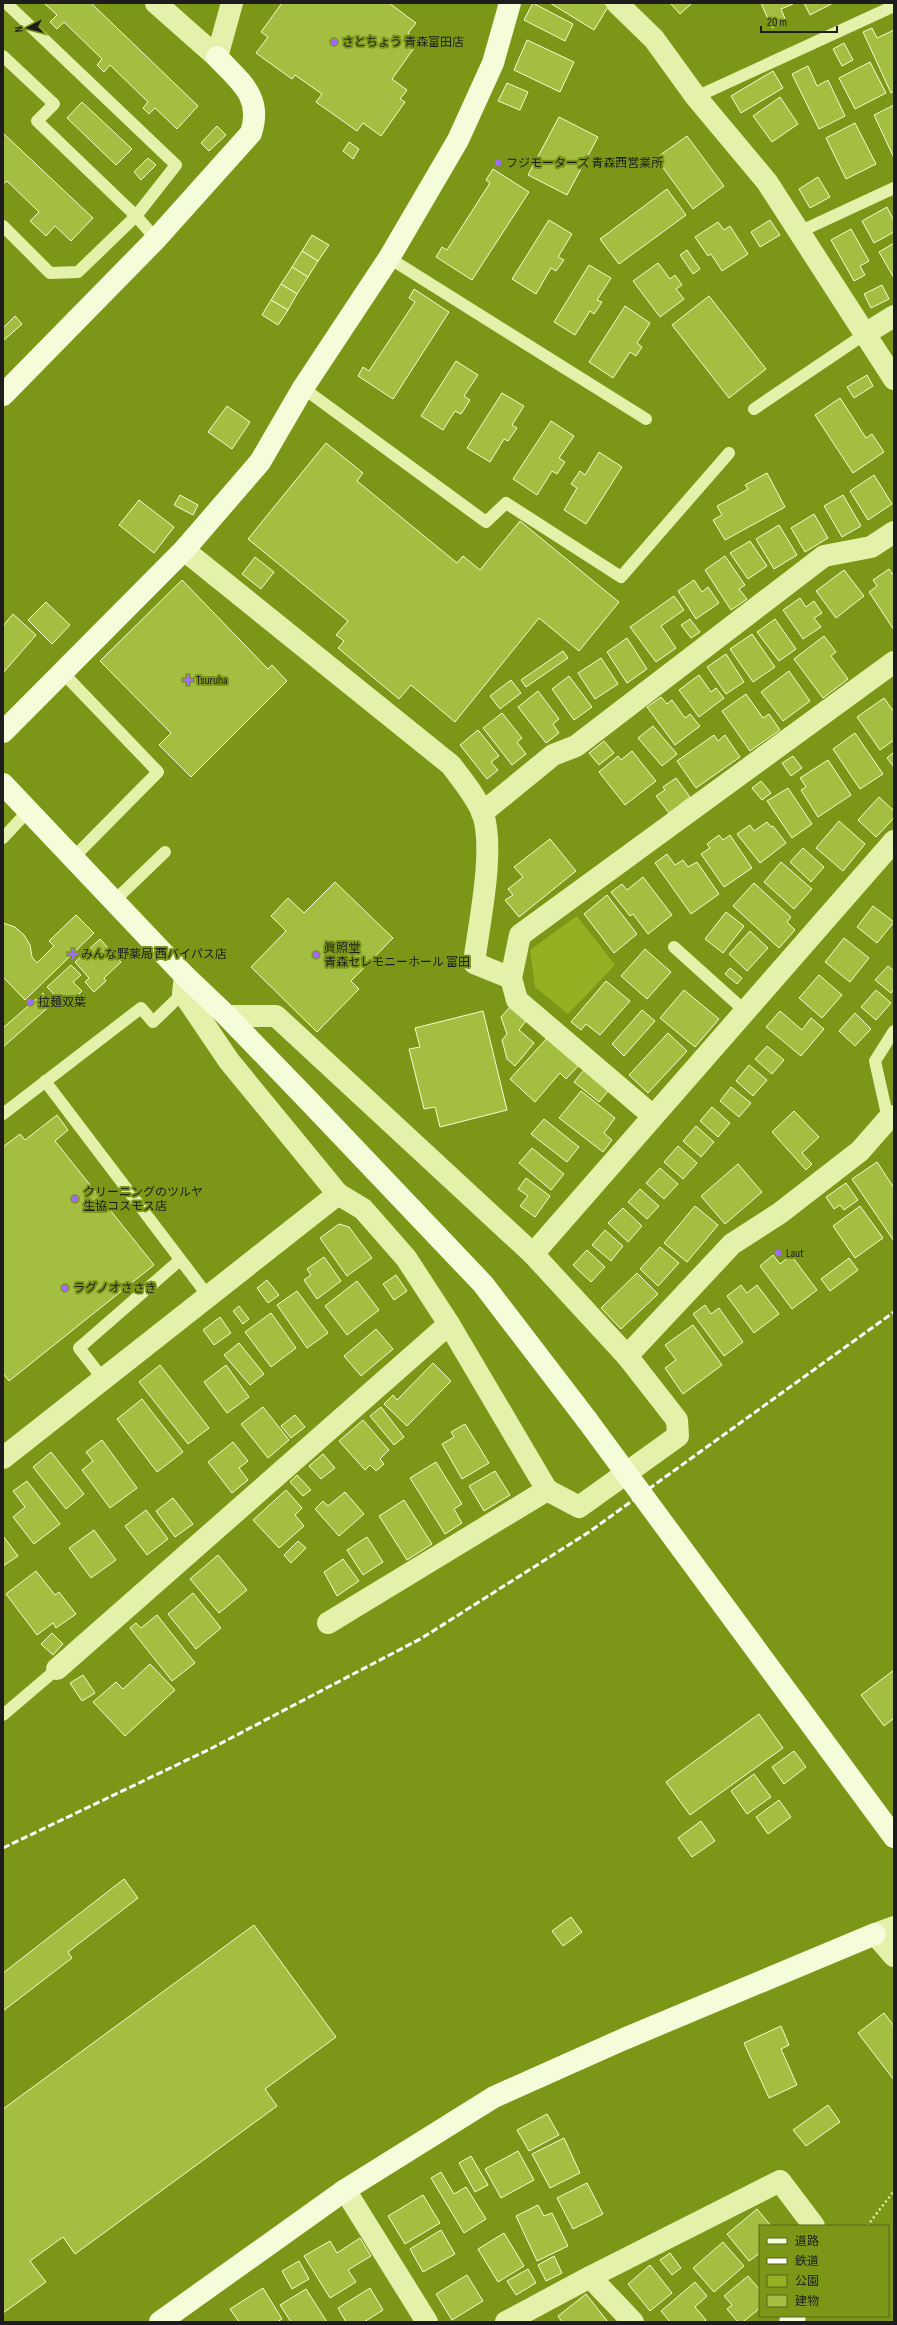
<svg xmlns="http://www.w3.org/2000/svg" width="897" height="2325" viewBox="0 0 897 2325" font-family="'Sofia Sans Condensed','Noto Sans JP',sans-serif">
<rect width="100%" height="100%" fill="#7c9718"/>
<path fill="#94b121" d="M577,916L615,965L568,1014L535,987L530,950Z"/>
<g fill="#a4be41" stroke="#f4fcd2">
<path d="M44,3H91L198,106L177,129L155,108L149,114L143,108L148,102L110,65L104,72L97,65L102,59L64,22L57,29L50,22L57,15Z"/>
<path d="M282,3H389L416,23L408,33L419,41L392,79L407,90L400,99L405,102L381,136L363,123L357,131L316,102L322,94L295,75L292,79L256,53L268,37L261,32Z"/>
<path d="M533,3L573,24L565,41L524,20Z"/>
<path d="M550,3H604L608,7L594,30Z"/>
<path d="M670,3H692L680,14Z"/>
<path d="M761,3H792L793,4L781,9L786,21L772,28Z"/>
<path d="M804,3H833L810,15Z"/>
<path d="M872,28L877,38L894,30V91L891,93L863,32Z"/>
<path d="M527,40L574,62L560,92L514,70Z"/>
<path d="M844,43L853,60L842,66L833,49Z"/>
<path d="M870,62L886,93L855,109L839,78Z"/>
<path d="M808,66L817,86L828,80L845,116L819,129L792,74Z"/>
<path d="M773,71L783,88L741,113L731,96Z"/>
<path d="M507,83L528,92L520,110L498,101Z"/>
<path d="M780,97L798,124L772,142L753,116Z"/>
<path d="M82,102L132,149L116,165L67,118Z"/>
<path d="M894,105V158L874,115Z"/>
<path d="M559,117L598,137L567,195L528,175Z"/>
<path d="M855,123L876,164L846,179L826,138Z"/>
<path d="M217,126L226,135L209,151L201,143Z"/>
<path d="M3,133L93,218L71,241L55,226L46,236L30,221L39,212L7,181L3,184Z"/>
<path d="M687,136L724,186L693,209L656,158Z"/>
<path d="M349,142L359,149L353,159L343,151Z"/>
<path d="M148,158L156,165L141,180L134,172Z"/>
<path d="M493,169L529,192L472,280L436,257L442,247L447,250L490,183L486,180Z"/>
<path d="M818,177L830,197L810,208L799,189Z"/>
<path d="M667,189L686,215L619,264L600,239Z"/>
<path d="M887,207L894,221V232L874,243L862,221Z"/>
<path d="M549,220L572,234L558,257L564,260L556,271L551,268L536,294L512,279Z"/>
<path d="M770,220L780,235L760,247L751,232Z"/>
<path d="M718,222L724,230L730,226L748,254L722,271L711,254L708,256L695,237Z"/>
<path d="M851,229L869,261L860,266L865,275L854,281L831,240Z"/>
<path d="M312,235L329,245L318,261L302,251Z"/>
<path d="M894,243V278L879,252Z"/>
<path d="M687,250L700,269L693,274L680,255Z"/>
<path d="M302,251L318,261L308,277L292,267Z"/>
<path d="M658,263L670,279L675,275L682,285L676,289L684,299L660,317L633,281Z"/>
<path d="M589,265L611,278L597,300L602,302L594,314L590,311L575,335L554,322Z"/>
<path d="M292,267L308,277L297,294L281,284Z"/>
<path d="M281,284L297,294L288,310L271,300Z"/>
<path d="M882,285L889,299L871,308L864,294Z"/>
<path d="M414,289L449,312L393,399L358,376L363,367L369,371L415,302L409,298Z"/>
<path d="M709,296L766,369L729,398L672,325Z"/>
<path d="M271,300L288,310L278,325L262,315Z"/>
<path d="M625,306L650,323L637,343L642,347L636,356L630,352L613,378L589,362Z"/>
<path d="M15,316L22,324L3,341V328Z"/>
<path d="M456,361L478,375L464,396L470,400L461,414L455,411L443,430L421,416Z"/>
<path d="M867,375L873,386L854,398L847,387Z"/>
<path d="M502,393L524,406L512,425L517,428L508,441L504,439L490,462L467,448Z"/>
<path d="M840,398L866,438L872,434L884,452L853,473L815,415Z"/>
<path d="M227,406L250,422L232,449L208,432Z"/>
<path d="M551,421L574,436L559,458L565,462L557,474L552,471L537,495L513,479Z"/>
<path d="M326,443L363,473L357,481L457,563L463,556L480,570L520,521L619,602L579,651L539,618L455,722L411,685L399,699L338,648L344,641L336,635L348,621L248,539Z"/>
<path d="M599,452L622,467L586,524L564,510L577,488L571,484L580,471L585,475Z"/>
<path d="M767,473L785,507L725,540L713,520L722,515L717,506L748,489L745,485Z"/>
<path d="M874,475L892,504L868,520L850,491Z"/>
<path d="M180,495L198,505L193,515L174,505Z"/>
<path d="M843,495L861,526L842,537L824,506Z"/>
<path d="M139,500L174,527L154,553L119,525Z"/>
<path d="M814,514L828,538L805,552L791,528Z"/>
<path d="M779,525L797,555L774,569L756,539Z"/>
<path d="M750,541L767,566L748,579L730,553Z"/>
<path d="M725,556L745,585L739,589L747,599L731,610L705,570Z"/>
<path d="M255,557L274,572L261,589L242,574Z"/>
<path d="M889,569L894,576V630L869,592L877,586L873,580Z"/>
<path d="M844,570L864,596L836,618L816,591Z"/>
<path d="M182,580L268,669L272,665L287,681L191,777L159,745L171,733L100,661Z"/>
<path d="M694,580L702,592L708,587L719,603L696,619L678,591Z"/>
<path d="M674,596L684,610L661,626L676,648L656,662L630,627Z"/>
<path d="M800,598L806,607L814,601L822,613L814,618L821,627L803,639L783,610Z"/>
<path d="M46,602L70,625L52,644L28,620Z"/>
<path d="M13,614L36,635L3,673V626Z"/>
<path d="M690,619L700,632L691,638L681,625Z"/>
<path d="M775,619L796,649L779,661L757,632Z"/>
<path d="M752,634L775,667L753,682L730,649Z"/>
<path d="M824,636L836,652L831,656L848,679L823,698L794,659Z"/>
<path d="M627,638L647,669L627,683L607,652Z"/>
<path d="M563,651L568,658L526,687L521,680Z"/>
<path d="M726,654L744,682L726,694L707,667Z"/>
<path d="M601,658L618,684L595,699L578,673Z"/>
<path d="M789,671L810,701L783,721L761,692Z"/>
<path d="M699,675L711,692L716,688L724,698L699,717L679,690Z"/>
<path d="M569,676L592,707L574,720L552,689Z"/>
<path d="M511,680L521,693L500,709L490,696Z"/>
<path d="M538,691L559,719L553,724L559,733L546,743L518,707Z"/>
<path d="M746,694L763,718L769,714L780,730L750,751L722,711Z"/>
<path d="M661,697L667,704L672,700L685,718L690,714L700,726L675,745L647,707Z"/>
<path d="M884,698L894,712V740L880,750L857,717Z"/>
<path d="M502,713L522,738L517,742L526,754L512,765L483,728Z"/>
<path d="M653,726L677,754L662,766L638,738Z"/>
<path d="M478,730L499,756L491,762L498,770L487,779L460,745Z"/>
<path d="M855,733L883,774L860,789L833,749Z"/>
<path d="M714,735L718,741L725,735L740,757L696,788L677,761Z"/>
<path d="M604,741L614,753L599,765L589,753Z"/>
<path d="M632,751L656,781L625,805L599,772L618,756L621,760Z"/>
<path d="M894,752V767L887,758Z"/>
<path d="M793,756L802,768L791,776L782,763Z"/>
<path d="M828,760L851,795L818,817L801,790L806,787L800,778Z"/>
<path d="M676,778L690,797L669,813L656,796L665,790L663,787Z"/>
<path d="M761,781L771,793L762,800L752,788Z"/>
<path d="M788,788L812,824L792,838L767,801Z"/>
<path d="M879,797L894,811V818L876,837L858,820Z"/>
<path d="M839,821L865,844L843,871L816,848Z"/>
<path d="M767,822L771,827L773,826L786,843L760,863L737,834L750,825L754,831Z"/>
<path d="M719,835L723,840L730,835L752,868L724,887L701,854L710,848L707,844Z"/>
<path d="M550,839L576,871L519,917L505,900L513,895L508,889L523,877L514,867Z"/>
<path d="M803,848L824,867L811,882L790,862Z"/>
<path d="M667,854L675,865L683,860L688,867L697,862L719,894L691,914L655,863Z"/>
<path d="M781,862L812,889L794,909L764,882Z"/>
<path d="M643,877L672,915L648,934L633,914L630,916L611,892L622,884L627,890Z"/>
<path d="M335,882L393,938L351,981L359,989L317,1032L251,967L286,931L271,916L288,898L304,913Z"/>
<path d="M754,883L791,917L787,922L795,930L779,948L733,906Z"/>
<path d="M607,895L637,934L614,953L584,914Z"/>
<path d="M873,906L894,922L877,943L857,927Z"/>
<path d="M726,912L744,926L723,953L705,939Z"/>
<path d="M76,915L94,933L25,1000L3,977V923L15,927L24,935L30,945L32,957L37,963L54,946L49,941Z"/>
<path d="M750,931L768,948L747,971L729,954Z"/>
<path d="M844,938L869,958L850,982L825,962Z"/>
<path d="M100,939L121,962L104,978L106,981L94,992L85,982L89,978L75,962Z"/>
<path d="M645,949L671,972L647,999L621,976Z"/>
<path d="M71,965L81,975L73,982L82,991L66,1007L47,987Z"/>
<path d="M888,966L894,971V989L891,993L875,980Z"/>
<path d="M730,968L742,978L737,984L725,974Z"/>
<path d="M819,975L842,995L822,1018L799,998Z"/>
<path d="M606,981L630,1001L600,1035L586,1024L581,1030L571,1022Z"/>
<path d="M684,990L719,1019L695,1047L660,1018Z"/>
<path d="M876,990L891,1003L876,1020L861,1007Z"/>
<path d="M43,993L52,1004L3,1047V1028Z"/>
<path d="M510,1007L526,1021L519,1030L534,1043L515,1066L507,1059L502,1040L507,1034L501,1017Z"/>
<path d="M642,1010L655,1021L624,1056L612,1044Z"/>
<path d="M483,1011L507,1110L440,1127L435,1107L424,1109L409,1049L420,1047L415,1028Z"/>
<path d="M780,1011L802,1030L811,1018L824,1029L801,1056L766,1027Z"/>
<path d="M855,1013L871,1029L855,1046L839,1031Z"/>
<path d="M668,1033L687,1051L648,1093L629,1075Z"/>
<path d="M548,1037L579,1065L566,1079L560,1073L535,1102L510,1079Z"/>
<path d="M767,1046L784,1060L772,1074L755,1059Z"/>
<path d="M749,1065L767,1080L753,1096L736,1081Z"/>
<path d="M584,1070L609,1090L599,1102L574,1082Z"/>
<path d="M731,1087L751,1103L739,1117L720,1101Z"/>
<path d="M581,1091L615,1118L604,1133L612,1140L603,1152L559,1118Z"/>
<path d="M712,1107L730,1123L718,1137L700,1121Z"/>
<path d="M794,1111L819,1137L802,1153L812,1164L806,1170L772,1132Z"/>
<path d="M57,1115L68,1130L55,1141L154,1265L9,1381L3,1373V1147L20,1134L25,1140Z"/>
<path d="M544,1119L579,1147L567,1162L531,1134Z"/>
<path d="M696,1126L714,1142L701,1157L683,1141Z"/>
<path d="M678,1146L697,1163L683,1179L664,1162Z"/>
<path d="M532,1148L564,1174L551,1190L519,1163Z"/>
<path d="M877,1162L894,1188V1241L852,1179Z"/>
<path d="M738,1164L762,1192L725,1224L701,1196Z"/>
<path d="M660,1168L678,1184L664,1199L646,1183Z"/>
<path d="M526,1178L550,1196L535,1217L520,1206L528,1196L518,1189Z"/>
<path d="M846,1183L858,1200L844,1210L840,1205L834,1209L826,1197Z"/>
<path d="M640,1189L659,1206L647,1219L628,1202Z"/>
<path d="M695,1206L718,1225L687,1262L664,1243Z"/>
<path d="M860,1206L883,1238L855,1258L833,1226Z"/>
<path d="M623,1208L642,1226L628,1242L608,1223Z"/>
<path d="M339,1224L349,1227L372,1258L347,1276L320,1238Z"/>
<path d="M605,1230L623,1246L611,1261L592,1245Z"/>
<path d="M660,1247L679,1263L658,1286L640,1269Z"/>
<path d="M587,1250L605,1267L591,1282L573,1265Z"/>
<path d="M773,1255L780,1264L791,1255L817,1290L792,1309L760,1266Z"/>
<path d="M324,1257L341,1281L317,1299L304,1280L311,1275L307,1269Z"/>
<path d="M849,1258L858,1270L830,1291L821,1279Z"/>
<path d="M637,1273L658,1294L621,1329L601,1308Z"/>
<path d="M396,1275L407,1291L394,1300L383,1284Z"/>
<path d="M267,1280L279,1295L268,1303L257,1288Z"/>
<path d="M357,1281L379,1310L347,1335L325,1306Z"/>
<path d="M741,1285L747,1293L757,1285L779,1314L754,1333L727,1296Z"/>
<path d="M297,1291L328,1333L307,1348L277,1305Z"/>
<path d="M705,1305L711,1314L719,1308L743,1342L724,1356L693,1314Z"/>
<path d="M239,1306L249,1319L243,1324L233,1311Z"/>
<path d="M271,1313L296,1348L271,1367L245,1332Z"/>
<path d="M220,1317L231,1333L214,1345L203,1330Z"/>
<path d="M693,1325L722,1365L683,1394L665,1368L676,1360L665,1345Z"/>
<path d="M376,1329L393,1349L361,1376L344,1356Z"/>
<path d="M239,1343L264,1374L250,1385L224,1355Z"/>
<path d="M433,1363L451,1381L407,1426L384,1404L393,1395L397,1400Z"/>
<path d="M160,1365L209,1428L188,1444L139,1382Z"/>
<path d="M226,1365L249,1397L227,1413L204,1382Z"/>
<path d="M142,1399L183,1452L157,1472L117,1419Z"/>
<path d="M263,1407L289,1440L268,1458L241,1424Z"/>
<path d="M381,1407L404,1437L394,1445L370,1416Z"/>
<path d="M295,1415L305,1427L291,1438L281,1426Z"/>
<path d="M363,1420L389,1450L380,1459L384,1464L376,1471L370,1465L365,1470L339,1441Z"/>
<path d="M465,1424L489,1463L462,1479L442,1444L454,1437L451,1432Z"/>
<path d="M102,1440L137,1488L110,1508L82,1470L93,1461L86,1452Z"/>
<path d="M233,1442L248,1461L239,1468L248,1480L232,1493L208,1462Z"/>
<path d="M51,1452L84,1494L66,1509L33,1467Z"/>
<path d="M323,1454L335,1468L321,1479L309,1466Z"/>
<path d="M436,1462L462,1504L454,1509L462,1523L445,1534L410,1478Z"/>
<path d="M495,1471L510,1495L484,1511L469,1486Z"/>
<path d="M297,1475L311,1490L303,1496L290,1482Z"/>
<path d="M27,1481L60,1524L34,1544L13,1517L25,1507L13,1491Z"/>
<path d="M286,1490L302,1508L295,1515L304,1526L279,1548L253,1520Z"/>
<path d="M345,1492L364,1514L339,1536L315,1509L323,1501L328,1506Z"/>
<path d="M173,1498L193,1524L175,1537L156,1511Z"/>
<path d="M404,1500L432,1544L407,1560L379,1516Z"/>
<path d="M146,1510L168,1539L147,1555L125,1526Z"/>
<path d="M94,1530L116,1560L91,1578L69,1548Z"/>
<path d="M3,1536L18,1556L3,1566Z"/>
<path d="M367,1537L383,1562L363,1575L347,1550Z"/>
<path d="M298,1541L306,1548L291,1563L284,1555Z"/>
<path d="M218,1555L247,1590L219,1613L190,1579Z"/>
<path d="M343,1559L359,1581L337,1596L324,1572Z"/>
<path d="M36,1571L55,1595L59,1592L76,1614L56,1628L53,1623L37,1635L6,1594Z"/>
<path d="M193,1593L221,1628L196,1649L168,1614Z"/>
<path d="M157,1615L195,1663L172,1681L130,1628L136,1623L141,1628Z"/>
<path d="M52,1633L63,1644L53,1655L41,1644Z"/>
<path d="M150,1664L175,1690L125,1736L93,1702L116,1682L123,1689Z"/>
<path d="M894,1670V1718L884,1726L861,1695Z"/>
<path d="M83,1675L95,1693L82,1701L70,1683Z"/>
<path d="M759,1714L783,1748L690,1815L666,1782Z"/>
<path d="M794,1751L806,1767L784,1784L772,1767Z"/>
<path d="M754,1774L771,1797L747,1814L731,1791Z"/>
<path d="M779,1800L791,1817L768,1834L756,1817Z"/>
<path d="M701,1821L715,1841L692,1857L678,1838Z"/>
<path d="M124,1879L138,1898L68,1952L72,1958L3,2011V1973Z"/>
<path d="M571,1917L582,1932L563,1946L552,1931Z"/>
<path d="M254,1925L336,2037L265,2089L277,2106L75,2254L63,2237L30,2261L46,2282L3,2313V2109Z"/>
<path d="M884,2013L894,2026V2080L858,2033Z"/>
<path d="M781,2026L789,2045L781,2049L797,2085L769,2098L744,2043Z"/>
<path d="M828,2105L840,2122L806,2146L793,2130Z"/>
<path d="M547,2114L559,2135L529,2151L517,2130Z"/>
<path d="M564,2138L580,2173L550,2188L532,2154Z"/>
<path d="M518,2151L534,2180L501,2198L485,2169Z"/>
<path d="M471,2156L488,2185L475,2192L459,2163Z"/>
<path d="M441,2172L454,2194L466,2187L486,2219L464,2233L431,2178Z"/>
<path d="M587,2183L603,2214L573,2229L557,2198Z"/>
<path d="M423,2195L440,2223L405,2244L388,2216Z"/>
<path d="M538,2205L544,2216L552,2213L568,2246L537,2261L516,2216Z"/>
<path d="M757,2209L771,2226H760V2253L749,2261L727,2234Z"/>
<path d="M441,2230L455,2254L423,2272L410,2249Z"/>
<path d="M504,2233L524,2266L498,2282L478,2249Z"/>
<path d="M360,2238L371,2256L348,2270L356,2282L330,2298L304,2256L330,2241L337,2253Z"/>
<path d="M723,2242L744,2266L714,2292L693,2268Z"/>
<path d="M670,2253L681,2268L672,2275L660,2260Z"/>
<path d="M554,2256L562,2273L546,2281L538,2265Z"/>
<path d="M299,2261L309,2279L292,2289L282,2271Z"/>
<path d="M650,2265L672,2293L650,2311L628,2284Z"/>
<path d="M528,2269L536,2283L516,2295L507,2281Z"/>
<path d="M467,2275L483,2301L452,2320L436,2294Z"/>
<path d="M748,2276L760,2290V2308L743,2322H738L727,2309L732,2305L724,2296Z"/>
<path d="M695,2282L707,2296L695,2307L706,2320L703,2322H670L661,2311Z"/>
<path d="M263,2288L282,2319L277,2322H239L230,2309Z"/>
<path d="M370,2288L383,2310L364,2322H346L338,2308Z"/>
<path d="M306,2289L327,2322H291L280,2305Z"/>
<path d="M586,2294L608,2322H562L558,2316Z"/>
</g>
<g fill="none" stroke-linecap="round" stroke-linejoin="round">
<path stroke="#e3f1ab" stroke-width="2.5" stroke-dasharray="2 3" stroke-linecap="butt" d="M867,2226L894,2191"/>
<g stroke="#e3f1ab" stroke-width="12">
<path d="M3,56L54,104L37,121L136,216L156,239"/>
<path d="M696,97L894,6"/>
<path d="M3,226L50,273L78,272L136,216L176,165L6,3"/>
<path d="M799,232L894,188"/>
<path d="M389,258L646,419"/>
<path d="M303,388L486,522L506,503L621,577L729,453"/>
<path d="M754,409L865,334"/>
<path d="M63,673L158,772L73,858"/>
<path d="M3,838L28,811"/>
<path d="M114,901L165,852"/>
<path d="M674,947L745,1011"/>
<path d="M45,1081L208,1296"/>
<path d="M3,1114L141,1008L153,1022L183,993"/>
<path d="M888,1119L875,1061L894,1031"/>
<path d="M103,1379L79,1348L180,1260"/>
<path d="M3,1715L57,1669"/>
</g>
<g stroke="#e3f1ab" stroke-width="22">
<path d="M156,3L217,57L232,3"/>
<path d="M617,3L654,39L696,97L767,182L894,379"/>
<path d="M865,334L894,316"/>
<path d="M184,550L451,765C462,780 476,796 483,814C495,851 479,923 474,963L511,978"/>
<path d="M482,813L553,755L576,746L824,556L871,547L894,532"/>
<path d="M227,1016H276L533,1254L627,1356L732,1244L780,1213L860,1151L888,1119L894,1116"/>
<path d="M653,1116L517,1000L511,978L520,935L894,662"/>
<path d="M533,1254L894,841"/>
<path d="M3,1458L338,1194L229,1061L183,993L185,976"/>
<path d="M547,1490L579,1507L678,1436L677,1420L627,1356"/>
<path d="M328,1623L547,1490L449,1324L406,1258L363,1209L338,1194"/>
<path d="M57,1669L449,1324"/>
<path d="M894,1927L875,1934L894,1956"/>
<path d="M345,2190L427,2322"/>
<path d="M590,2277L633,2322"/>
<path d="M506,2322L590,2277L780,2181L814,2226"/>
</g>
<g stroke="#f4fcda" stroke-width="22">
<path d="M3,395L156,239L251,133C263,96 239,81 217,57"/>
<path d="M3,732L184,550L260,462L303,388L389,258L458,140L493,63L510,3"/>
<path d="M3,784L185,976L227,1016L309,1101L483,1284L587,1420"/>
<path d="M160,2322L345,2190L494,2097L624,2039L875,1934"/>
<path d="M790,2322L795,2316"/>
</g>
<path stroke="#fff" stroke-width="3" stroke-dasharray="7 3" stroke-linecap="butt" d="M3,1848L210,1749L422,1638L589,1532L894,1312"/>
<path stroke="#f4fcda" stroke-width="22" d="M587,1420L894,1837"/>
</g>
<g fill="#a16bff" stroke="#7c9718" stroke-width="1.5">
<circle cx="334" cy="42" r="4"/>
<circle cx="498" cy="163" r="4"/>
<path d="M186 674h4v4h4v4h-4v4h-4v-4h-4v-4h4z"/>
<path d="M71 948h4v4h4v4h-4v4h-4v-4h-4v-4h4z"/>
<circle cx="316" cy="955" r="4"/>
<circle cx="30" cy="1002" r="4"/>
<circle cx="75" cy="1199" r="4"/>
<circle cx="778" cy="1253" r="4"/>
<circle cx="65" cy="1288" r="4"/>
</g>
<g text-anchor="middle" stroke-width="4" stroke-linejoin="round" paint-order="stroke">
<g font-size="12" fill="#1d1d1d" stroke="#7c9718" text-anchor="start">
<text x="342" y="46">さとちょう 青森富田店</text>
<text x="506" y="167">フジモーターズ 青森西営業所</text>
<text x="196" y="684">Tsuruha</text>
<text x="324" y="952">眞照堂<tspan x="324" dy="14">青森セレモニーホール 富田</tspan></text>
<text x="81" y="958">みんな野薬局 西バイパス店</text>
<text x="38" y="1006">拉麺双葉</text>
<text x="83" y="1196">クリーニングのツルヤ<tspan x="83" dy="14">生協コスモス店</tspan></text>
<text x="786" y="1257">Laut</text>
<text x="73" y="1292">ラグノオささき</text>
</g>
</g>
<rect width="897" height="2325" fill="none" stroke="#1d1d1d" stroke-width="8"/>
<rect x="759" y="2225" width="130" height="92" fill="#7c9718" stroke="#56661a"/>
<rect x="767" y="2238" width="20" height="6" fill="#f4fcda" stroke="#56661a"/>
<text x="795" y="2245" font-size="12" fill="#1d1d1d">道路</text>
<rect x="767" y="2258" width="20" height="6" fill="#ffffff" stroke="#56661a"/>
<text x="795" y="2265" font-size="12" fill="#1d1d1d">鉄道</text>
<rect x="767" y="2275" width="20" height="12" fill="#94b121" stroke="#56661a"/>
<text x="795" y="2285" font-size="12" fill="#1d1d1d">公園</text>
<rect x="767" y="2295" width="20" height="12" fill="#a4be41" stroke="#56661a"/>
<text x="795" y="2305" font-size="12" fill="#1d1d1d">建物</text>
<g transform="translate(28 28) rotate(263)" stroke="#7c9718" stroke-width="3" paint-order="stroke">
<path d="M0-3L7 15L0 10L-7 15Z" fill="#1d1d1d"/>
<text y="-6" font-size="11" font-weight="bold" text-anchor="middle" fill="#1d1d1d">N</text>
</g>
<path d="M761 26v6h76v-6" fill="none" stroke="#1d1d1d" stroke-width="2"/>
<text x="767" y="26" font-size="12" fill="#1d1d1d" stroke="#7c9718" stroke-width="3" paint-order="stroke">20 m</text>
</svg>
